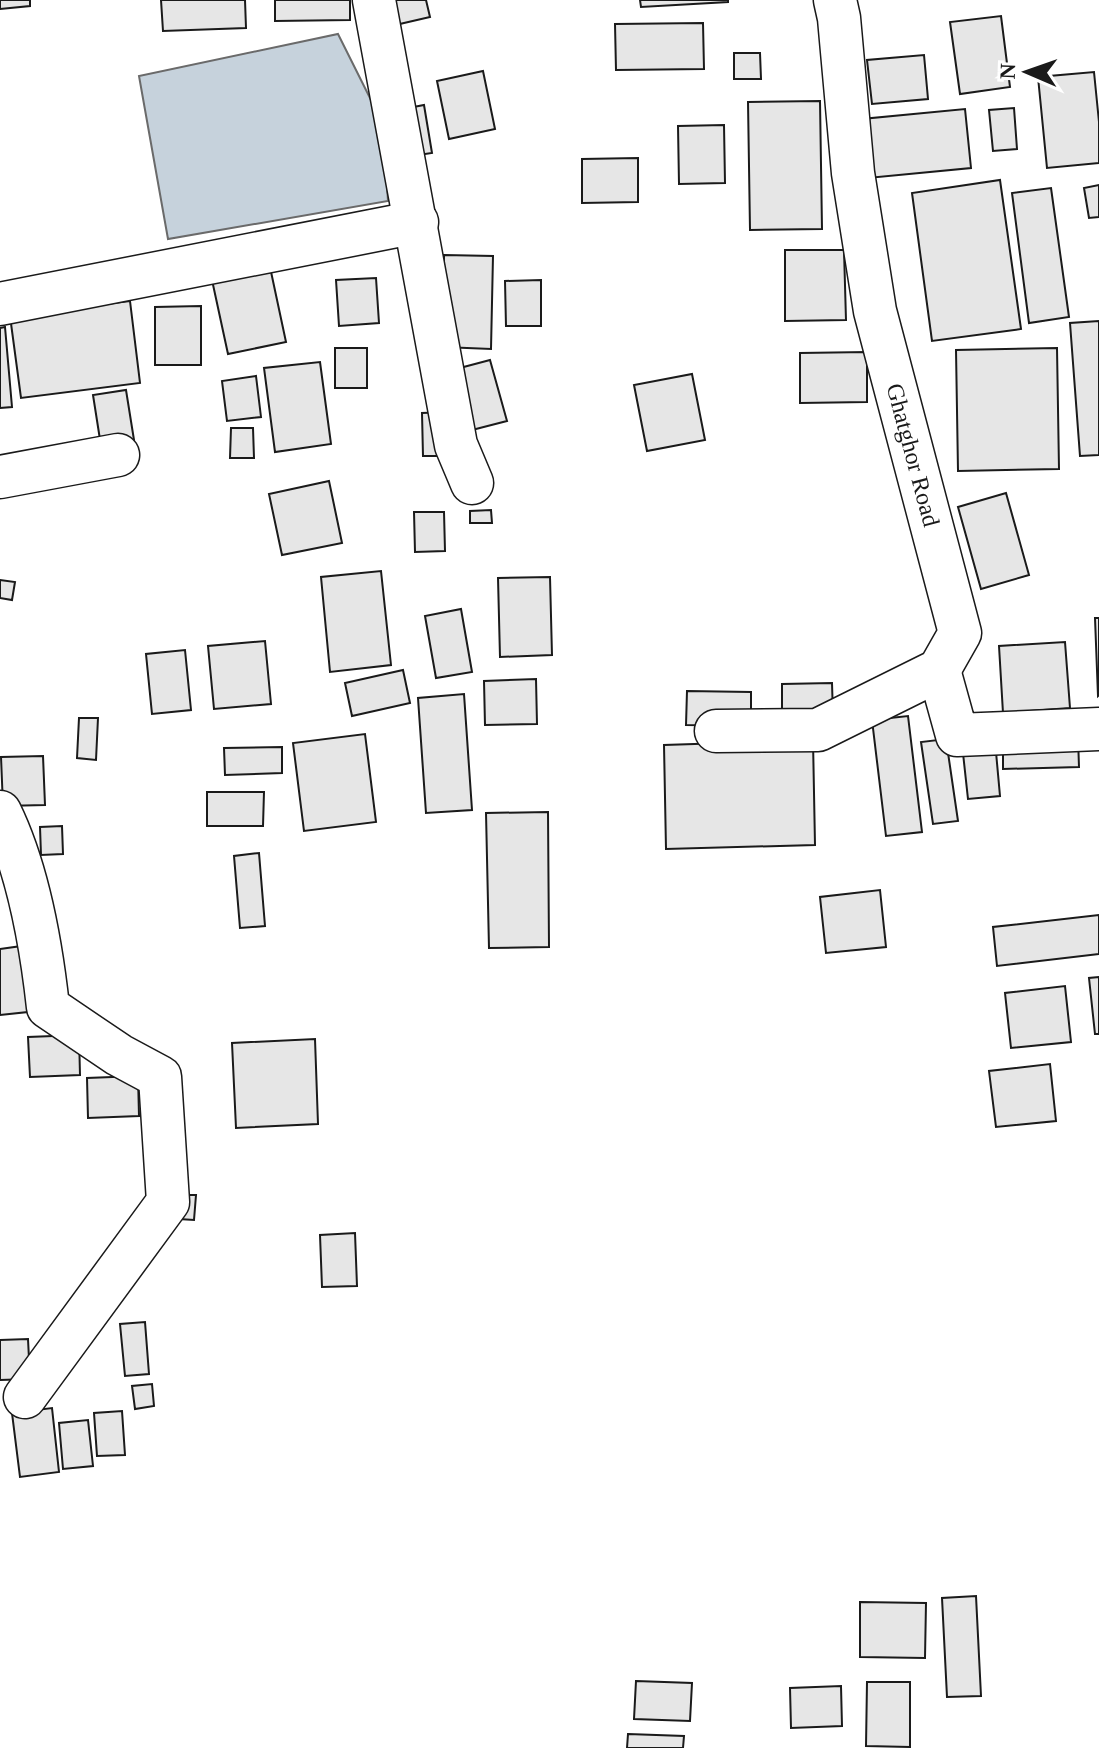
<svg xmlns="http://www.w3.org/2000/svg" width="1099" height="1748" viewBox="0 0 1099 1748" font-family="'Times New Roman',serif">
<rect width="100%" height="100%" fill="#fff"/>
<path fill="#c6d2dc" stroke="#6a6a6a" stroke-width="2" d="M338,34L383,124L388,201L168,239L139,76Z"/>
<g fill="#e6e6e6" stroke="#1a1a1a" stroke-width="2">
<path d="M0,0H30V6L0,9Z"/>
<path d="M161,0H245L246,28L163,31Z"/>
<path d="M275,0H350V20L275,21Z"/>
<path d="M385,0H426L430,17L391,26Z"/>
<path d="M640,0H728V2L641,7Z"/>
<path d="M1001,16L1010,87L960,94L950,22Z"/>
<path d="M703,23L704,69L616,70L615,24Z"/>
<path d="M734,53H760L761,79H734Z"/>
<path d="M924,55L928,99L872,104L867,60Z"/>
<path d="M483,71L495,129L449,139L437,81Z"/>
<path d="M1094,72L1099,122V163L1047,168L1038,77Z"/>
<path d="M820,101L822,229L750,230L748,102Z"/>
<path d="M424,105L432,153L411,156L403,109Z"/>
<path d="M1014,108L1017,149L993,151L989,110Z"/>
<path d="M965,109L971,168L868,178L862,119Z"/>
<path d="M724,125L725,183L679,184L678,126Z"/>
<path d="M638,158V202L582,203V159Z"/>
<path d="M1000,180L1021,329L932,341L912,193Z"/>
<path d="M1099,185V217L1089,218L1084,188Z"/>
<path d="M1051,188L1069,317L1029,323L1012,193Z"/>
<path d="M785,250H844L846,320L785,321Z"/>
<path d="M444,255L493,256L491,349L443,347Z"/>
<path d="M270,267L286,342L228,354L212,280Z"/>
<path d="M376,278L379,323L339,326L336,280Z"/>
<path d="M541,280V326H506L505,281Z"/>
<path d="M130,301L140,383L21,398L10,316Z"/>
<path d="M201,306V365H155V307Z"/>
<path d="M1099,321V455L1080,456L1070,323Z"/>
<path d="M5,327L12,407L0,408V328Z"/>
<rect x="335" y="348" width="32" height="40"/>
<path d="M1057,348L1059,469L958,471L956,350Z"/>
<path d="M867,352V402L800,403V353Z"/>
<path d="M490,360L507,421L472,430L456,369Z"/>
<path d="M320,362L331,444L275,452L264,368Z"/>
<path d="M692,374L705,440L647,451L634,385Z"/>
<path d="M256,376L261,417L227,421L222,381Z"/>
<path d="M126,390L134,440L101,446L93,395Z"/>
<path d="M447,412V456H423L422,413Z"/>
<path d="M231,428H253L254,458H230Z"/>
<path d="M329,481L342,543L282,555L269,494Z"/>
<path d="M1006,493L1029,575L981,589L958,507Z"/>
<path d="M491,510L492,523H470V511Z"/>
<path d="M414,512H444L445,551L415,552Z"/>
<path d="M381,571L391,665L330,672L321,577Z"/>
<path d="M550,577L552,655L500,657L498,578Z"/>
<path d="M0,580L15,582L12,600L0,598Z"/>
<path d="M461,609L472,672L436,678L425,616Z"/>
<path d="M1095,618H1099V695L1098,696Z"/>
<path d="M265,641L271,704L214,709L208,646Z"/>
<path d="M1065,642L1070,708L1003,713L999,646Z"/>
<path d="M185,650L191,710L152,714L146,654Z"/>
<path d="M403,670L410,703L352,716L345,683Z"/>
<path d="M536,679L537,724L485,725L484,681Z"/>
<path d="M832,683L833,716H782V684Z"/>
<path d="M687,691L751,692V726L686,725Z"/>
<path d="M464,694L472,810L426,813L418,698Z"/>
<path d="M908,716L922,832L886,836L872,720Z"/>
<path d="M79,718H98L96,760L77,758Z"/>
<path d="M365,734L376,822L304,831L293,743Z"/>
<path d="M1078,737L1079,767L1003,769V738Z"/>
<path d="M946,739L958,821L933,824L921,742Z"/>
<path d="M813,740L815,845L666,849L664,745Z"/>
<path d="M995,741L1000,796L968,799L962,744Z"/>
<path d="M282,747V773L225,775L224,748Z"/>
<path d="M43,756L45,805L3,806L1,757Z"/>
<path d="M207,792H264L263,826H207Z"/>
<path d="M548,812L549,947L489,948L486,813Z"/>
<path d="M62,826L63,854L41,855L40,827Z"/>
<path d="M259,853L265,926L240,928L234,856Z"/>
<path d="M880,890L886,947L826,953L820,897Z"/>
<path d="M1099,915V954L997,966L993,927Z"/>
<path d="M29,945L37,1011L0,1015V949Z"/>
<path d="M1099,977V1034H1095L1089,978Z"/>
<path d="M1065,986L1071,1042L1011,1048L1005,993Z"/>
<path d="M79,1035L80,1075L30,1077L28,1037Z"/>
<path d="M315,1039L318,1124L236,1128L232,1043Z"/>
<path d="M1050,1064L1056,1121L996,1127L989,1071Z"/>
<path d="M138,1076L139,1116L88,1118L87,1078Z"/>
<path d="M180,1195H196L194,1220L179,1219Z"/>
<path d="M355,1233L357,1286L322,1287L320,1235Z"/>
<path d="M145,1322L149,1374L125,1376L120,1324Z"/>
<path d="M28,1339L30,1379L0,1380V1340Z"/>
<path d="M152,1384L154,1406L135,1409L132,1386Z"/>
<path d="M52,1408L59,1472L20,1477L12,1413Z"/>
<path d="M122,1411L125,1455L97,1456L94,1413Z"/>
<path d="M88,1420L93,1466L63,1469L59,1423Z"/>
<path d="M976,1596L981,1696L947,1697L942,1598Z"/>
<path d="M860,1602L926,1603L925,1658L860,1657Z"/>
<path d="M636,1681L692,1683L690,1721L634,1719Z"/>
<path d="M867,1682H910V1747L866,1746Z"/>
<path d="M841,1686L842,1726L791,1728L790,1688Z"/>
<path d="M628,1734L684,1736L683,1748H627Z"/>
</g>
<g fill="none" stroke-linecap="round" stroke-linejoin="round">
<defs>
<g id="minor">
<path d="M374,0L456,445L472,483"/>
<path d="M0,304L417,222"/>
<path d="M0,477L118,455"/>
<path d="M939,670L957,735L1099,729"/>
<path d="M716,731L818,730L939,670L960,633L875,311L853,173L839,18L835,0"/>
<path d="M0,812C28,869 41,943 48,1007L119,1055L160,1077L168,1202L25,1397"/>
</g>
</defs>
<use href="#minor" stroke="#1a1a1a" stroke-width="45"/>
<use href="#minor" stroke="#fff" stroke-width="42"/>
</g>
<g text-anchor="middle" stroke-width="6" stroke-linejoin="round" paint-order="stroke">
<g font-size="24" fill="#1a1a1a" stroke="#fff">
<text transform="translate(913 455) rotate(75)" y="8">Ghatghor Road</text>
</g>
</g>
<g transform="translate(1027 72) rotate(272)" stroke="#ffffff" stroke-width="6" paint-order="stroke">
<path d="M0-6L14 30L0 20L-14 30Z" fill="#1a1a1a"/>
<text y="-12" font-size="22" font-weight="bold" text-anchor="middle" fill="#1a1a1a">N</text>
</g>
</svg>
